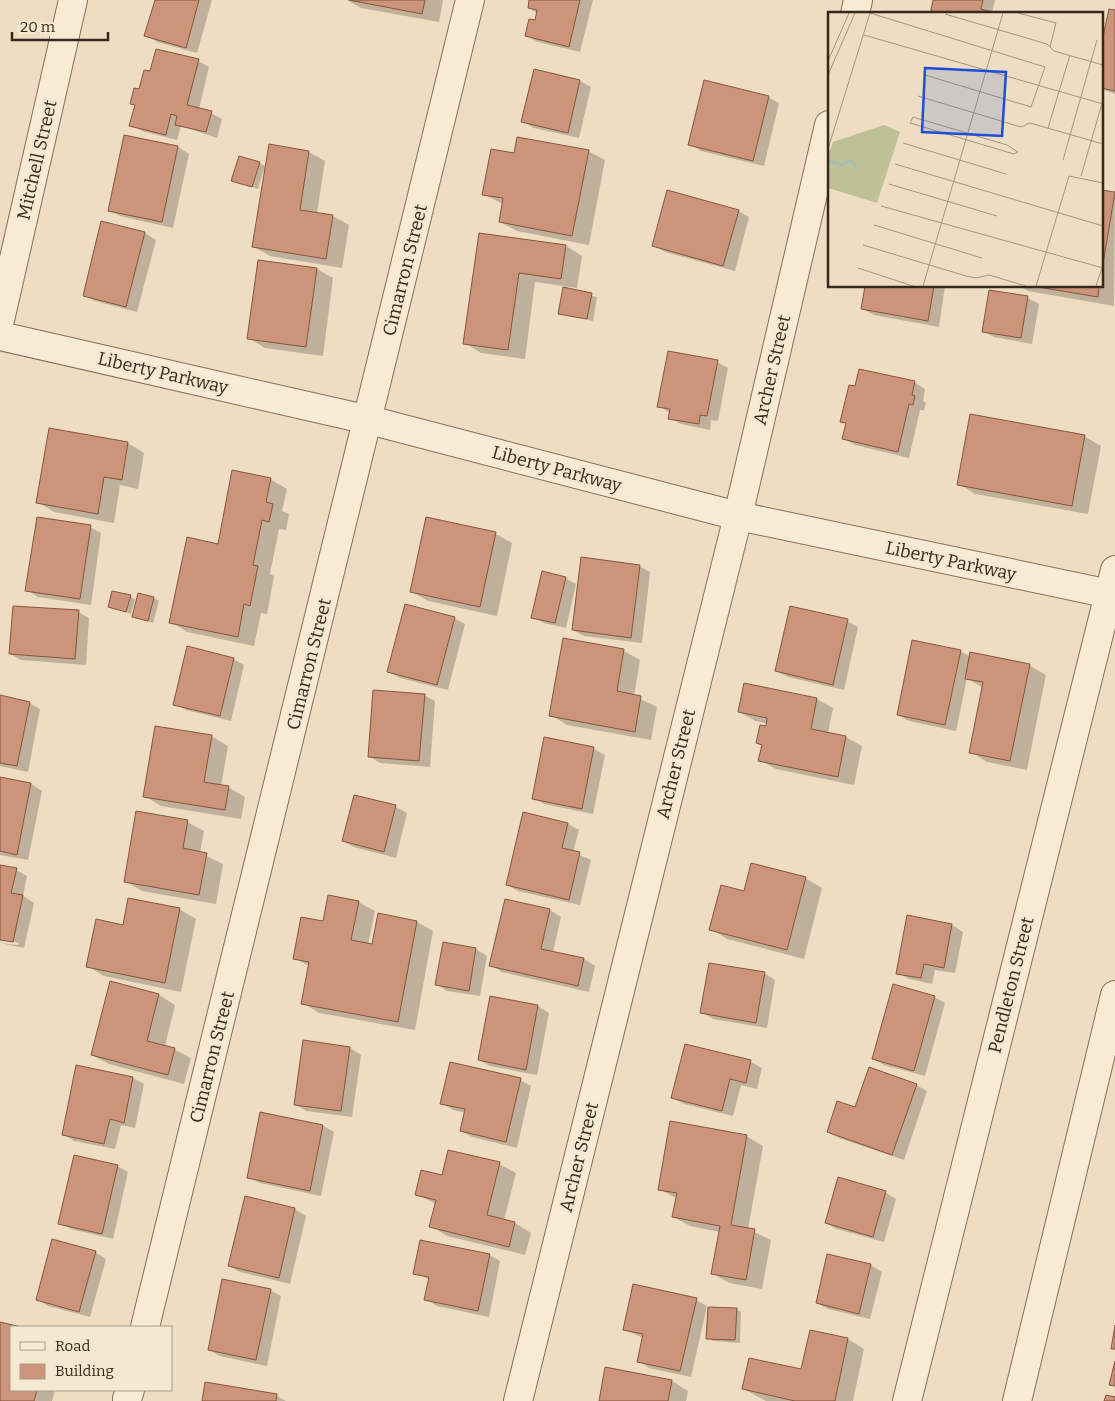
<svg xmlns="http://www.w3.org/2000/svg" width="1115" height="1401" viewBox="0 0 1115 1401" font-family="Bitter,serif">
<rect width="100%" height="100%" fill="#eeddc2"/>
<g fill="#0003">
<path d="M156,0H212L197,53L157,42L146,35Z"/>
<path d="M347,0H443L439,22L361,8Z"/>
<path d="M531,0H593L580,52L538,42L527,36L535,22L537,13L529,8Z"/>
<path d="M934,0H995L992,13L999,14H931Z"/>
<path d="M1115,12V94L1101,89V52Z"/>
<path d="M198,61L209,67L199,109L211,113L222,119L217,138L181,126L177,140L142,131L131,125L136,106L132,103L151,73Z"/>
<path d="M580,81L591,87L579,138L534,128L523,121Z"/>
<path d="M768,97L779,103L764,166L701,151L690,144Z"/>
<path d="M125,136L178,147L189,154L173,228L120,216L109,210Z"/>
<path d="M270,146L309,152L325,161L317,213L333,216L349,225L342,268L270,256L254,247Z"/>
<path d="M588,151L605,160L589,245L517,231L500,222L503,204L483,194L515,154Z"/>
<path d="M259,163L265,166L258,189L232,180Z"/>
<path d="M1101,191L1115,193L1114,306L1028,291L1019,286H1101Z"/>
<path d="M738,211L749,217L735,271L665,252L654,245Z"/>
<path d="M145,233L156,240L137,312L95,301L84,295Z"/>
<path d="M480,234L566,246L582,256L577,288L535,282L525,359L481,353L465,343Z"/>
<path d="M317,269L333,278L323,356L265,348L249,338Z"/>
<path d="M867,286H945L939,327L874,315L863,309Z"/>
<path d="M564,289L597,297L593,321L560,313Z"/>
<path d="M990,291L1028,298L1039,304L1032,344L994,337L983,331Z"/>
<path d="M717,362L728,368L718,421L711,420L710,430L681,424L670,418V413L659,406Z"/>
<path d="M914,382L925,389L923,401L926,403L924,410H920L909,458L855,445L844,439L847,424L842,421L856,388Z"/>
<path d="M50,429L128,443L144,453L138,489L120,485L114,523L54,512L38,502Z"/>
<path d="M1084,436L1101,446L1088,514L975,494L959,484Z"/>
<path d="M270,479L287,489L282,511L289,514L286,530L279,529L270,574L274,576L267,614L261,613L254,646L187,632L171,622L219,545Z"/>
<path d="M427,518L496,534L512,543L497,616L428,601L411,591Z"/>
<path d="M90,527L101,533L91,605L38,597L27,590Z"/>
<path d="M639,566L650,572L642,643L584,636L573,630Z"/>
<path d="M565,578L576,584L566,628L544,623L533,617Z"/>
<path d="M130,596L135,599L131,614L109,606Z"/>
<path d="M154,598L159,601L153,623L133,617Z"/>
<path d="M78,612L89,618L86,665L21,660L10,654Z"/>
<path d="M454,618L465,624L448,690L400,678L389,672Z"/>
<path d="M847,621L858,627L844,690L788,677L776,671Z"/>
<path d="M564,639L624,651L640,660L634,696L657,707L651,740L567,725L551,715Z"/>
<path d="M960,651L971,657L1029,665L1046,675L1027,770L987,762L971,752L983,688L967,678L956,731L909,721L898,715Z"/>
<path d="M233,659L244,665L231,721L186,710L175,704Z"/>
<path d="M745,684L817,699L833,708L828,733L846,737L862,746L854,785L776,769L760,760L763,746L757,743L768,724L756,721L739,712Z"/>
<path d="M424,695L435,701L430,767L380,763L369,756Z"/>
<path d="M0,697L29,703L40,709L28,772L0,766Z"/>
<path d="M211,736L228,746L221,786L228,787L245,797L241,819L161,806L145,796Z"/>
<path d="M545,739L594,749L605,755L593,814L544,804L533,798Z"/>
<path d="M0,778L31,784L42,791L28,860L0,855Z"/>
<path d="M355,796L396,807L407,813L396,858L354,847L343,841Z"/>
<path d="M187,822L204,831L200,853L223,864L216,904L142,891L125,881Z"/>
<path d="M568,824L579,830L573,852L591,860L580,905L518,891L507,885Z"/>
<path d="M0,866L16,870L27,876L23,896L34,903L24,948L0,943L18,945L19,943L0,938Z"/>
<path d="M805,878L822,888L804,959L727,939L711,929L745,893Z"/>
<path d="M506,900L550,910L561,917L553,952L584,959L595,966L589,992L502,972L491,965Z"/>
<path d="M358,902L375,911L368,945H373L379,915L417,922L433,931L415,1030L319,1013L303,1003L310,967L295,958Z"/>
<path d="M179,909L196,919L181,992L104,976L88,966L124,926Z"/>
<path d="M952,925L963,932L955,973L935,970L932,984L909,979L898,973Z"/>
<path d="M476,949L487,956L480,996L447,991L436,984Z"/>
<path d="M764,973L775,980L767,1028L713,1019L702,1012Z"/>
<path d="M111,983L159,995L175,1005L165,1046L174,1049L191,1058L184,1084L109,1064L92,1055Z"/>
<path d="M491,997L538,1006L549,1013L537,1075L490,1066L479,1060Z"/>
<path d="M934,997L945,1003L925,1076L884,1065L873,1059Z"/>
<path d="M686,1045L751,1062L762,1068L757,1089L741,1085L733,1116L684,1104L673,1098Z"/>
<path d="M350,1048L361,1055L352,1117L306,1111L295,1104Z"/>
<path d="M77,1066L133,1078L144,1084L135,1128L121,1125L115,1149L74,1141L63,1134Z"/>
<path d="M520,1080L531,1086L517,1148L472,1137L461,1131L466,1113L453,1110L442,1103Z"/>
<path d="M916,1085L927,1091L904,1160L839,1138L828,1132Z"/>
<path d="M323,1126L334,1132L321,1196L260,1183L249,1177Z"/>
<path d="M746,1136L763,1146L748,1229L771,1240L762,1289L729,1283L712,1273L720,1232L690,1226L674,1217L676,1198L659,1189Z"/>
<path d="M499,1164L516,1173L504,1220L515,1223L531,1233L525,1255L447,1236L431,1226L436,1204L416,1194L443,1177Z"/>
<path d="M117,1166L128,1172L113,1239L71,1229L60,1223Z"/>
<path d="M885,1192L896,1199L884,1242L837,1229L826,1223Z"/>
<path d="M295,1209L306,1216L290,1284L240,1272L229,1266Z"/>
<path d="M95,1252L106,1259L90,1317L48,1306L37,1299Z"/>
<path d="M489,1255L500,1261L489,1317L437,1306L426,1299L430,1280L415,1273Z"/>
<path d="M871,1265L882,1272L870,1319L828,1309L817,1303Z"/>
<path d="M270,1290L281,1296L267,1366L220,1356L209,1350Z"/>
<path d="M696,1300L707,1306L691,1377L649,1368L638,1361L643,1338L624,1329Z"/>
<path d="M736,1309L741,1312L740,1343L713,1341L708,1338Z"/>
<path d="M0,1324L16,1327H11V1390H55L52,1401H0Z"/>
<path d="M811,1331L848,1339L864,1349L853,1401H766L744,1389L802,1371Z"/>
<path d="M606,1369L672,1381L688,1391L686,1401H600Z"/>
<path d="M206,1383L277,1396L286,1401H203Z"/>
</g>
<g fill="#cc9478" stroke="#86553f">
<path d="M155,0H199L186,48L144,36Z"/>
<path d="M349,0H425L422,14Z"/>
<path d="M529,0H580L569,47L525,36L529,19L535,20L537,10L528,8Z"/>
<path d="M933,0H983L981,9L999,14H930Z"/>
<path d="M1109,9L1115,10V91L1101,88V46Z"/>
<path d="M156,49L199,59L187,105L212,111L206,132L175,125L177,116L171,114L166,135L129,126L135,105L130,104L134,88L139,89L144,70L150,71Z"/>
<path d="M534,69L580,80L568,133L521,122Z"/>
<path d="M704,80L769,96L753,161L688,145Z"/>
<path d="M124,135L178,146L162,222L108,211Z"/>
<path d="M517,137L589,150L572,236L499,222L503,198L482,195L491,149L514,153Z"/>
<path d="M269,144L309,151L300,210L333,215L326,259L252,247Z"/>
<path d="M239,156L260,162L252,187L231,181Z"/>
<path d="M667,190L739,210L723,266L652,246Z"/>
<path d="M1101,190L1115,192L1101,276Z"/>
<path d="M101,221L145,232L126,307L83,296Z"/>
<path d="M479,233L566,245L561,279L519,273L508,350L463,344Z"/>
<path d="M258,260L317,268L306,347L247,339Z"/>
<path d="M865,286H934L928,321L861,309Z"/>
<path d="M1032,286H1099L1098,297Z"/>
<path d="M563,287L592,293L587,319L558,314Z"/>
<path d="M989,290L1028,296L1021,338L982,332Z"/>
<path d="M668,351L718,360L707,416L700,415L699,424L668,419L670,409L657,407Z"/>
<path d="M859,369L915,381L912,395L915,396L913,405L909,404L898,452L842,439L846,423L840,422L849,385L855,386Z"/>
<path d="M970,414L1085,435L1072,506L957,485Z"/>
<path d="M49,428L128,442L122,480L104,477L98,514L36,503Z"/>
<path d="M232,470L271,478L266,502L273,504L269,522L262,520L253,565L258,566L250,606L244,604L238,637L169,623L187,537L218,544Z"/>
<path d="M37,517L91,525L80,599L25,591Z"/>
<path d="M426,517L496,532L480,607L410,592Z"/>
<path d="M581,557L640,565L631,638L572,630Z"/>
<path d="M542,571L566,577L555,623L531,618Z"/>
<path d="M112,591L131,595L126,612L108,607Z"/>
<path d="M138,593L154,597L148,621L132,617Z"/>
<path d="M405,604L455,617L437,685L387,672Z"/>
<path d="M13,606L79,610L75,659L9,654Z"/>
<path d="M790,606L848,619L833,685L775,671Z"/>
<path d="M563,638L624,649L617,691L641,696L635,732L549,716Z"/>
<path d="M912,640L961,650L945,725L897,715Z"/>
<path d="M187,646L234,658L220,716L173,705Z"/>
<path d="M970,652L1030,664L1010,761L969,753L983,682L965,679Z"/>
<path d="M744,683L817,698L811,729L846,736L838,777L758,761L762,745L756,743L760,725L766,726L767,718L738,712Z"/>
<path d="M373,690L425,694L419,761L368,757Z"/>
<path d="M0,695L30,702L17,766L0,763Z"/>
<path d="M155,726L212,735L204,782L229,786L225,810L143,797Z"/>
<path d="M544,737L594,747L582,809L532,799Z"/>
<path d="M0,777L31,783L17,855L0,851Z"/>
<path d="M354,795L396,805L384,852L342,841Z"/>
<path d="M136,811L188,820L183,848L207,853L199,895L124,882Z"/>
<path d="M523,812L568,823L562,848L580,852L569,900L506,885Z"/>
<path d="M751,863L806,877L787,950L709,930L721,885L744,891Z"/>
<path d="M0,865L17,868L11,893L23,895L13,942L0,940Z"/>
<path d="M328,895L359,901L351,940L372,944L378,913L417,921L398,1022L301,1004L309,962L293,959L301,917L323,921Z"/>
<path d="M128,898L180,908L165,983L86,967L96,919L123,925Z"/>
<path d="M505,899L550,909L541,949L584,958L578,986L489,966Z"/>
<path d="M907,915L952,924L944,968L924,964L921,978L896,974Z"/>
<path d="M443,942L476,948L469,991L435,985Z"/>
<path d="M709,963L765,972L756,1023L700,1013Z"/>
<path d="M110,981L159,994L147,1041L175,1048L168,1075L91,1055Z"/>
<path d="M893,984L935,996L914,1071L872,1059Z"/>
<path d="M490,996L538,1005L526,1070L478,1060Z"/>
<path d="M303,1040L350,1047L341,1111L294,1105Z"/>
<path d="M685,1044L751,1060L746,1083L730,1079L722,1111L671,1098Z"/>
<path d="M450,1062L521,1078L506,1142L460,1131L465,1109L440,1104Z"/>
<path d="M76,1065L133,1077L124,1123L110,1119L104,1144L62,1135Z"/>
<path d="M869,1067L917,1084L892,1155L827,1132L837,1101L855,1107Z"/>
<path d="M260,1112L323,1125L310,1191L247,1178Z"/>
<path d="M670,1121L747,1135L731,1225L755,1229L746,1280L711,1274L720,1226L672,1217L677,1193L658,1190Z"/>
<path d="M448,1150L500,1162L487,1215L515,1222L509,1247L429,1227L436,1200L415,1195L421,1170L442,1175Z"/>
<path d="M74,1155L118,1165L102,1234L58,1224Z"/>
<path d="M838,1177L886,1191L873,1237L825,1223Z"/>
<path d="M245,1196L295,1208L279,1278L228,1266Z"/>
<path d="M52,1239L96,1251L79,1312L36,1300Z"/>
<path d="M420,1240L490,1254L478,1311L424,1300L429,1277L413,1274Z"/>
<path d="M827,1254L871,1264L859,1314L816,1303Z"/>
<path d="M222,1279L271,1289L256,1360L208,1350Z"/>
<path d="M633,1284L697,1298L680,1371L637,1362L643,1334L623,1330Z"/>
<path d="M708,1307L737,1308L735,1340L706,1339Z"/>
<path d="M0,1322L21,1327H11V1390H37L34,1401H0Z"/>
<path d="M1115,1325V1349H1111Z"/>
<path d="M810,1330L848,1338L835,1401H795L742,1389L749,1358L801,1369Z"/>
<path d="M1115,1361V1386L1109,1385Z"/>
<path d="M605,1367L672,1380L668,1401H599Z"/>
<path d="M205,1382L277,1394L276,1401H202Z"/>
<path d="M1106,1395L1115,1397V1401H1104Z"/>
</g>
<g fill="none" stroke-linecap="round" stroke-linejoin="round">
<defs>
<g id="minor">
<path d="M855,14L858,0"/>
<path d="M0,320L73,0"/>
<path d="M0,336L369,420L738,516L1115,595"/>
<path d="M145,1327L470,0"/>
<path d="M127,1399L130,1390"/>
<path d="M518,1401L738,516L829,125"/>
<path d="M907,1401L1115,570"/>
<path d="M1017,1401L1115,995"/>
</g>
</defs>
<use href="#minor" stroke="#876e59" stroke-width="30"/>
<use href="#minor" stroke="#f8ebd5" stroke-width="28"/>
</g>
<g text-anchor="middle" stroke-width="5" stroke-linejoin="round" paint-order="stroke">
<g font-size="18" fill="#37281d" stroke="#f5e8d1">
<text transform="translate(37 160) rotate(-77)" y="6">Mitchell Street</text>
<text transform="translate(405 270) rotate(-76)" y="6">Cimarron Street</text>
<text transform="translate(772 370) rotate(-77)" y="6">Archer Street</text>
<text transform="translate(163 373) rotate(13)" y="6">Liberty Parkway</text>
<text transform="translate(557 469) rotate(15)" y="6">Liberty Parkway</text>
<text transform="translate(951 561) rotate(12)" y="6">Liberty Parkway</text>
<text transform="translate(309 664) rotate(-76)" y="6">Cimarron Street</text>
<text transform="translate(676 764) rotate(-76)" y="6">Archer Street</text>
<text transform="translate(1011 985) rotate(-76)" y="6">Pendleton Street</text>
<text transform="translate(212 1057) rotate(-76)" y="6">Cimarron Street</text>
<text transform="translate(579 1157) rotate(-76)" y="6">Archer Street</text>
</g>
</g>
<g transform="translate(828 12)">
<rect width="275" height="275" fill="#eeddc2"/>
<path d="M56,113L72,120L49,191L0,176V144L5,130Z" fill="#bec095"/>
<path fill="none" stroke="#a4c0b6" stroke-width="2.5" d="M1,149L13,153L23,148L29,157"/>
<path fill="none" stroke="#a59580" stroke-width="1" d="M42,1L217,55L203,95L97,63M190,1L228,11L222,35M117,2L219,32L226,39L275,53M36,23L275,92M0,49L21,1M0,63L27,1M90,84L193,115L202,111L275,132M85,105L179,133L190,140L186,142L82,111ZM220,116L242,43M75,131L178,162M0,137L42,1M235,148L269,28M67,152L275,214M253,164L275,88M61,172L169,204M53,194L275,256M46,213L154,246M35,233L138,264L148,266L161,263L198,274M30,256L85,274M95,274L175,1M208,274L241,164L275,171M268,274L275,253"/>
<path fill="#1d4ed8" fill-opacity="0.15" stroke="#1d4ed8" stroke-width="2.5" d="M97,56L178,60L174,124L94,120Z"/>
<rect width="275" height="275" fill="none" stroke="#37281d" stroke-width="2.5"/>
</g>
<rect x="10" y="1326" width="162" height="65" fill="#f5e8d1" stroke="#a99b89"/>
<rect x="20" y="1342" width="25" height="8" fill="#f8ebd5" stroke="#a99b89"/>
<text x="55" y="1351" font-size="15" fill="#37281d">Road</text>
<rect x="20" y="1364" width="25" height="15" fill="#cc9478" stroke="#a99b89"/>
<text x="55" y="1376" font-size="15" fill="#37281d">Building</text>
<path d="M12 32v8h96v-8" fill="none" stroke="#37281d" stroke-width="2.5"/>
<text x="20" y="32" font-size="15" fill="#37281d" stroke="#f5e8d1" stroke-width="4" paint-order="stroke">20 m</text>
</svg>
